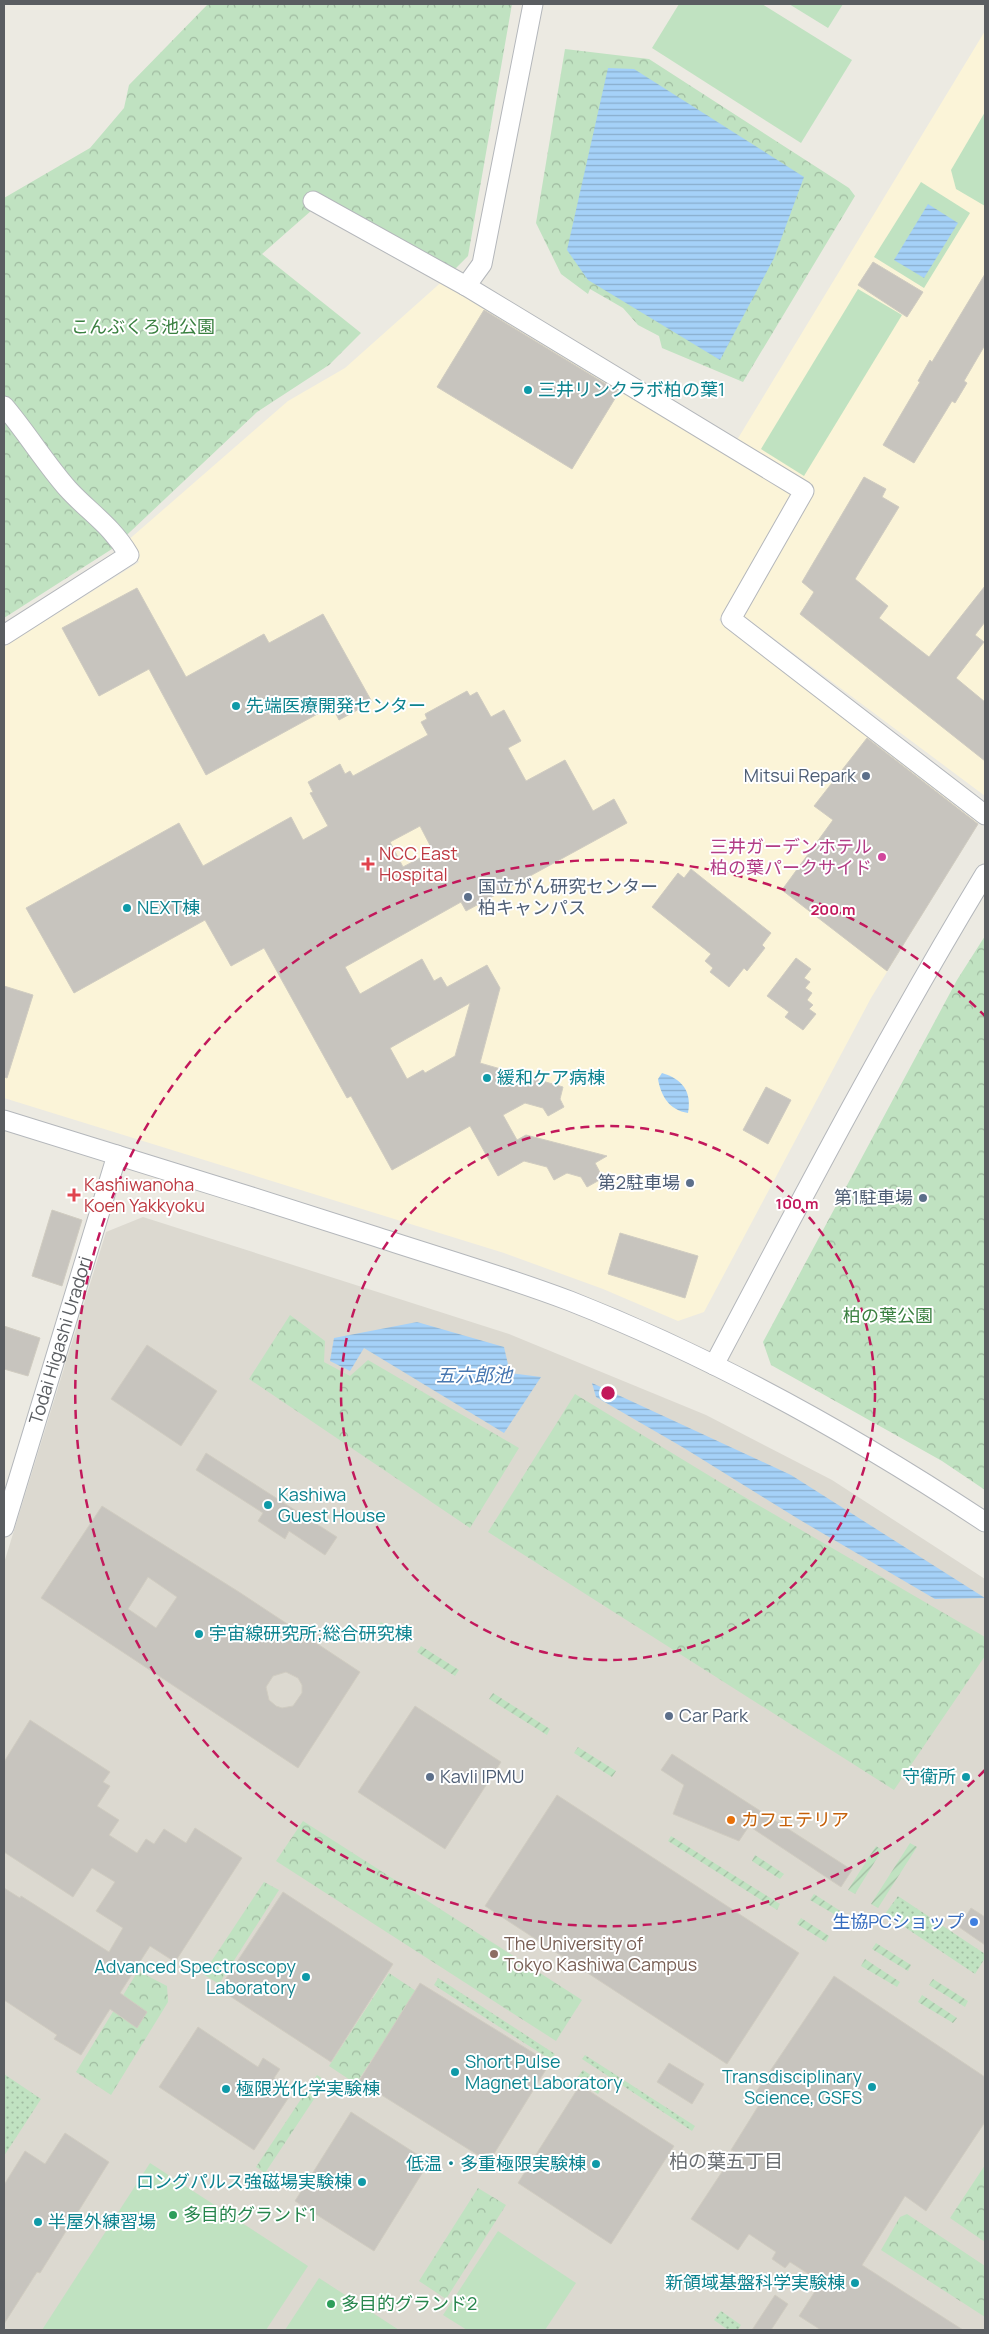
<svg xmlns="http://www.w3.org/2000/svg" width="989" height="2334" viewBox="0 0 989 2334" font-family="Manrope,'Noto Sans JP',sans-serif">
<defs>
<pattern id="grass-dots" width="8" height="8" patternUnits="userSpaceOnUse" patternTransform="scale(1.25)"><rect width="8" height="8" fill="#c0e2c1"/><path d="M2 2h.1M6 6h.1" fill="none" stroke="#9fbaa0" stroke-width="1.8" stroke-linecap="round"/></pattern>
<pattern id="forest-crowns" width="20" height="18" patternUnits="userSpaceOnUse" patternTransform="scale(1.25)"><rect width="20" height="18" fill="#c0e2c1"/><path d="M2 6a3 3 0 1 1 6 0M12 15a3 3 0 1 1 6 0" fill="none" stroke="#9fbaa0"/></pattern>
<pattern id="garden-furrows" width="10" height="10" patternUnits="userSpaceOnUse" patternTransform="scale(1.25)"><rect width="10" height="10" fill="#c0e2c1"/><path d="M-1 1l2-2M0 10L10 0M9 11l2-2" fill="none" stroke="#9fbaa0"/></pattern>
<pattern id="water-rules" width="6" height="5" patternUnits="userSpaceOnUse" patternTransform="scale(1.25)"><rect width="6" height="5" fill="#a5d1f8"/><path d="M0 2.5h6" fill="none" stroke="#89adcc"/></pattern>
</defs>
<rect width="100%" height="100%" fill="#eceae2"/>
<g fill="#fbf4d8">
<path d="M985,31V796L744,616L814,487L737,440Z"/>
<path d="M446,278L796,491L719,620L978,823L871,998L704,1312L678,1321L603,1289L504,1253L4,1098V647L139,562L126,542L288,401L345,368Z"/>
</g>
<path fill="#dcd9d0" d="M143,1217L509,1334L706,1415L832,1480L985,1579V2330H4V1563L106,1232Z"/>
<g fill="url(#grass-dots)">
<path d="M898,1896L985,1954V1958L975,1974L885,1914Z"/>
<path d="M438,1978L555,2054L551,2060L434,1985Z"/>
<path d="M585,2055L695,2126L692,2131L582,2059Z"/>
<path d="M583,2070L604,2084L598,2094L576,2079Z"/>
<path d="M4,2074L41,2099L4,2156Z"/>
<path d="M721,2311L741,2325L738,2330H728L714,2320Z"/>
</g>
<g fill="url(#forest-crowns)" fill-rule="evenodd">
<path d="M208,4H512L468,256L455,269L386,231L312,210L262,254L361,333L329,365L257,412L112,549L4,618V198L90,148L124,108L129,85Z"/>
<path d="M565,49L649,59L849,188L855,196L743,382L662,348L659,336L638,325L623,308L590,289L588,294L561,274L536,223Z"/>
<path d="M985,936V1490L942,1461L771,1365L763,1342L957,980Z"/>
<path d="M290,1315L325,1341L324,1362L350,1376L368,1360L519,1448L470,1528L249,1379Z"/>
<path d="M575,1394L741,1495L985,1637V1656L894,1790L488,1532Z"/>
<path d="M303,1821L582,2000L556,2041L276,1861Z"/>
<path d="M264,1882L279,1890L219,1984L203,1974Z"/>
<path d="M138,1971L167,1986L168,2002L111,2095L76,2072ZM129,2000L147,2012L137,2027Z"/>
<path d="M389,1973L416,1991L356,2084L329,2066Z"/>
<path d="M317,2075L326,2081L265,2173L256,2167Z"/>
<path d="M985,2165V2242L950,2218Z"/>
<path d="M478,2188L506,2205L446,2299L419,2281Z"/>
<path d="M907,2214L985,2266V2317L881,2250L900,2217Z"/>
</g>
<g fill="url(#garden-furrows)">
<path d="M381,1622L404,1637L400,1643L377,1628Z"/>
<path d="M421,1646L459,1670L455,1676L417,1652Z"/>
<path d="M493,1693L550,1729L547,1735L489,1699Z"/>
<path d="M578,1747L616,1771L612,1777L574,1753Z"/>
<path d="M671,1836L780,1904L777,1910L668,1841Z"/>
<path d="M910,1843L917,1847L878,1908L871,1904Z"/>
<path d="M876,1846L882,1850L855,1894L848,1890Z"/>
<path d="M755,1855L784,1874L780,1879L752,1861Z"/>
<path d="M814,1894L842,1912L839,1917L810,1900Z"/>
<path d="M801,1918L829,1936L826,1942L797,1924Z"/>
<path d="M876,1943L911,1965L908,1971L872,1949Z"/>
<path d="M865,1959L900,1982L897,1987L861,1966Z"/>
<path d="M933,1979L968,2001L965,2007L929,1985Z"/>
<path d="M922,1995L957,2018L953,2023L918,2002Z"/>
</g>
<g fill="#c0e2c1">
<path d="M679,4H762L852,60L801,143L652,48Z"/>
<path d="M789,4H843L828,28Z"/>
<path d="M985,112V206L956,189L951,170Z"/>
<path d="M921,182L970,213L924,288L874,257Z"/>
<path d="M858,289L902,315L804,476L761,449Z"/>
<path d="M150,2163L308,2266L266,2330H42Z"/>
<path d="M498,2231L576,2283L545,2330H467L443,2315Z"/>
<path d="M319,2278L399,2330H285Z"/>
</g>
<g fill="url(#water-rules)">
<path d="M608,68L634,69L804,177L774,258L720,360L588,280L567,250Z"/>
<path d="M928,204L958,223L924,278L894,260Z"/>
<path d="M662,1073C682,1079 692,1091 688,1113C669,1110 661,1096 658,1079Z"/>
<path d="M417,1322L504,1347L510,1373L541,1377L504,1433L364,1348L350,1371L330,1361L334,1338Z"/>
<path d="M592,1383L791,1475L985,1598L935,1599L800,1520L684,1448L596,1397Z"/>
</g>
<g fill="#c7c4be" stroke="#d0ccc1" fill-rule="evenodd">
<path d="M873,262L923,292L907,317L858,285Z"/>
<path d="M985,274V345L964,381L967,383L955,403L952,401L914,463L883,445L920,382L918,381L930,360L932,362Z"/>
<path d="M484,310L619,392L572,469L437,387Z"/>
<path d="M864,477L886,489L882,497L899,507L855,579L888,606L879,618L929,657L985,586V622L975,635L984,642L956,678L985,702V761L800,614L814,592L802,582Z"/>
<path d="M137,588L186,677L264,634L269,643L323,614L372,702L339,720L332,706L206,775L149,669L99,696L62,628Z"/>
<path d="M467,691L470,696L477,692L491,717L504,710L521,741L508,748L526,781L565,760L593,811L614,799L627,823L466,911L461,902L345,967L360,994L422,959L434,981L441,977L447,987L487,965L500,988L480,1063L563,1087L560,1099L564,1107L548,1116L543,1108L525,1103L503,1115L517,1140L526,1135L607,1156L595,1163L603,1178L587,1187L581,1177L567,1173L554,1180L547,1167L524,1161L498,1176L470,1126L392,1170L351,1096L347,1098L264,948L231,966L205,920L74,993L26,908L179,823L203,866L291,817L303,840L328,826L310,793L313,792L308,782L340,764L345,774L350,771L353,776L428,735L421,722L427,719L425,714ZM420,826L433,851L403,867L390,842ZM470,1003L455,1056L425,1073L423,1070L407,1079L390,1048Z"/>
<path d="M867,738L978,824L887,971L782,890L833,820L814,806Z"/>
<path d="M691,869L771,933L762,945L765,948L747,971L744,968L729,987L710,972L713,968L705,961L711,954L652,907L678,873L684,878Z"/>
<path d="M796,958L811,969L804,978L810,982L805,988L812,993L807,1000L813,1005L809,1009L816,1014L803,1030L785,1017L789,1012L767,996Z"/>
<path d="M4,986L33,995L7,1078L4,1077Z"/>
<path d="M766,1087L791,1100L768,1144L743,1130Z"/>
<path d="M52,1210L82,1220L62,1286L32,1276Z"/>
<path d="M620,1233L698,1256L685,1298L608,1274Z"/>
<path d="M4,1326L40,1338L28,1376L4,1369Z"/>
<path d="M147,1345L217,1391L181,1446L111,1399Z"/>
<path d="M206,1453L337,1537L325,1555L289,1531L285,1539L258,1521L263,1513L196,1470Z"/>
<path d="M102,1506L239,1592L360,1672L298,1768L41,1598ZM148,1577L177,1597L156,1628L128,1609ZM286,1672L298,1678L302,1685V1693L293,1706L282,1708L276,1706L269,1700L266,1687L273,1676Z"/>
<path d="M415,1706L501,1762L445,1849L358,1792Z"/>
<path d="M30,1720L110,1772L103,1782L110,1786L97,1806L119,1820L109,1835L137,1853L146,1839L154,1844L164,1829L186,1843L195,1828L242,1858L175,1962L150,1946L120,1993L147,2012L137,2028L110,2009L81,2055L54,2039L57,2035L4,2000V1888L20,1898L21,1896L109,1952L123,1928L96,1911L115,1882L92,1868L73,1897L4,1852V1762Z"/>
<path d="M672,1754L852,1870L841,1887L749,1826L739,1841L673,1814L684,1785L661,1770Z"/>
<path d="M557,1795L799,1953L727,2064L485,1906Z"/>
<path d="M283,1892L393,1964L331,2062L219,1989Z"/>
<path d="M971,1908L985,1917V1945L959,1927Z"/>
<path d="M834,1976L985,2077V2122L926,2211L905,2196L862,2265L963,2330H821L799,2316L821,2282L790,2262L785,2268L772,2259L776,2252L749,2234L738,2250L691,2219L735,2152L731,2150L762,2100L754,2095Z"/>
<path d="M420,1983L550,2063L489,2162L359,2081Z"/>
<path d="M198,2027L258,2067L263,2058L280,2069L274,2078L293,2091L254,2150L159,2087Z"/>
<path d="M669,2063L704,2084L692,2104L657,2082Z"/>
<path d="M580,2085L674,2146L611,2244L518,2183Z"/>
<path d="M351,2112L429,2162L374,2251L295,2201Z"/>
<path d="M65,2133L109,2162L40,2273L37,2272L4,2324V2185L25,2151L45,2164Z"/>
<path d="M775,2295L788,2304L771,2330H752Z"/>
</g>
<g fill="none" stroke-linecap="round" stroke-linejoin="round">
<defs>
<g id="minor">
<path d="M313,201L466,286L804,491L731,619L985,815"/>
<path d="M466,286L482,264L533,4"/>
<path d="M4,406C27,433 45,463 68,489C89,512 112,526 129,555L4,635"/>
<path d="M4,1120C128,1158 253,1197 377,1237C441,1258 507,1277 570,1301C715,1358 855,1436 985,1522"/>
<path d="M714,1365C801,1200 888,1034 985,874"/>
<path id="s1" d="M4,1527L117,1155"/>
</g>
</defs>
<use href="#minor" stroke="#b4b7bb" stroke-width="21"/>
<use href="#minor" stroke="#fff" stroke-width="19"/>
</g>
<g fill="none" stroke="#c2185b" stroke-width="2.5" stroke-dasharray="9 6">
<circle cx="608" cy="1393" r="267"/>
<path d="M985 1770A533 533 0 1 1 985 1016"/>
</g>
<g fill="#0f9aa8" stroke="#fff" stroke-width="2">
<circle cx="528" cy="390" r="5"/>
<circle cx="236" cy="706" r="5"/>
<circle cx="127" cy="908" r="5"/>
<circle cx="487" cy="1078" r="5"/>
<circle cx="268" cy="1505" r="5"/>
<circle cx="199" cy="1634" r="5"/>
<circle cx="966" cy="1777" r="5"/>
<circle cx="306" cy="1977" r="5"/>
<circle cx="455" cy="2072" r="5"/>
<circle cx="872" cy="2087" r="5"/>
<circle cx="226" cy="2089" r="5"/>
<circle cx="596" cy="2164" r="5"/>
<circle cx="362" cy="2182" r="5"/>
<circle cx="38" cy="2222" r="5"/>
<circle cx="855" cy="2283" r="5"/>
</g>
<g fill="#5c6f8a" stroke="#fff" stroke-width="2">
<circle cx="866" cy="776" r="5"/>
<circle cx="468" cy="897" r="5"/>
<circle cx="690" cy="1183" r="5"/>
<circle cx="923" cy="1198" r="5"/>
<circle cx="669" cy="1716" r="5"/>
<circle cx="430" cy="1777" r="5"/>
</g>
<circle fill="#d1479c" stroke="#fff" stroke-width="2" cx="882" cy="857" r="5"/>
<g fill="#e0444e" stroke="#fff" stroke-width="2">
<path d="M365.5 856.5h5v5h5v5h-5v5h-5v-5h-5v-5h5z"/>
<path d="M71.5 1187.5h5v5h5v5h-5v5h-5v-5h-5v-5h5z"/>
</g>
<circle fill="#e8710a" stroke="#fff" stroke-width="2" cx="731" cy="1820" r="5"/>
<circle fill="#3f7fe0" stroke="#fff" stroke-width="2" cx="974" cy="1922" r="5"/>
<circle fill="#8d6e63" stroke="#fff" stroke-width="2" cx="494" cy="1954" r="5"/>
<g fill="#2e9e5b" stroke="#fff" stroke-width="2">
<circle cx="173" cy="2215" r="5"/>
<circle cx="331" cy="2304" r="5"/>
</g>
<g text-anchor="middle" stroke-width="4" stroke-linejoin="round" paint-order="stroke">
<g font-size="18" fill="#3a8040" stroke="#fff">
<text x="143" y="333">こんぶくろ池公園</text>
<text x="888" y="1322">柏の葉公園</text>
</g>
<g font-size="18" fill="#0d838f" stroke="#fff" text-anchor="start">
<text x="538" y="396">三井リンクラボ柏の葉1</text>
<text x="246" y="712">先端医療開発センター</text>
<text x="137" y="914">NEXT棟</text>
<text x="497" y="1084">緩和ケア病棟</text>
<text x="278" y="1501">Kashiwa<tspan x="278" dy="21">Guest House</tspan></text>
<text x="209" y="1640">宇宙線研究所;総合研究棟</text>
<text x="956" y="1783" text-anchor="end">守衛所</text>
<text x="296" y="1973" text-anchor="end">Advanced Spectroscopy<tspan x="296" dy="21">Laboratory</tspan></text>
<text x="465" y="2068">Short Pulse<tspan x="465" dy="21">Magnet Laboratory</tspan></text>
<text x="862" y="2083" text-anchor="end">Transdisciplinary<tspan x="862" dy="21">Science, GSFS</tspan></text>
<text x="236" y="2095">極限光化学実験棟</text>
<text x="586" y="2170" text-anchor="end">低温・多重極限実験棟</text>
<text x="352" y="2188" text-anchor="end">ロングパルス強磁場実験棟</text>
<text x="48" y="2228">半屋外練習場</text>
<text x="845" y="2289" text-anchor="end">新領域基盤科学実験棟</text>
</g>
<g font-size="18" fill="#4e5e75" stroke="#fff" text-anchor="end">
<text x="856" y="782">Mitsui Repark</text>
<text x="478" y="893" text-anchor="start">国立がん研究センター<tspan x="478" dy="21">柏キャンパス</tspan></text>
<text x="680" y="1189">第2駐車場</text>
<text x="913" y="1204">第1駐車場</text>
<text x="679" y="1722" text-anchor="start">Car Park</text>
<text x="440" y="1783" text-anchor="start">Kavli IPMU</text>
</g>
<g font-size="18" fill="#b23c85" stroke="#fff" text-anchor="end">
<text x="872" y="853">三井ガーデンホテル<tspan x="872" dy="21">柏の葉パークサイド</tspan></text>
</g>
<g font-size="18" fill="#be3a42" stroke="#fff" text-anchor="start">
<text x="379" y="860">NCC East<tspan x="379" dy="21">Hospital</tspan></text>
<text x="84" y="1191">Kashiwanoha<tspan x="84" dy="21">Koen Yakkyoku</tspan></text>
</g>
<g font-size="18" fill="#5a5d61" stroke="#fff">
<text dy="6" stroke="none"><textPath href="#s1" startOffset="195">Todai Higashi Uradori</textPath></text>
</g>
<g font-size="18" fill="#c56008" stroke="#fff" text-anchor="start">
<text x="741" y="1826">カフェテリア</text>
</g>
<g font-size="18" fill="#366cbe" stroke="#fff" text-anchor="end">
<text x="964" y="1928">生協PCショップ</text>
</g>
<g font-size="18" fill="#785e54" stroke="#fff" text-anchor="start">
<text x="504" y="1950">The University of<tspan x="504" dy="21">Tokyo Kashiwa Campus</tspan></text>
</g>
<g font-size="18" fill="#27864d" stroke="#fff" text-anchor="start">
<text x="183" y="2221">多目的グランド1</text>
<text x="341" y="2310">多目的グランド2</text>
</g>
<g font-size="19" font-style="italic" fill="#4777b1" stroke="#fff">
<text x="474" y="1382">五六郎池</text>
</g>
<g font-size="19" fill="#6b6f73" stroke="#fff">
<text x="726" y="2168">柏の葉五丁目</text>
</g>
</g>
<circle cx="608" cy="1393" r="8" fill="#c2185b" stroke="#fff" stroke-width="2.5"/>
<g font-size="15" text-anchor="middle" font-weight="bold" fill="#c2185b" stroke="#fff" stroke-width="4" stroke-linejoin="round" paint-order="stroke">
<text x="833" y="915">200 m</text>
<text x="797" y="1209">100 m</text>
</g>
<rect width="989" height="2334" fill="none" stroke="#5a5d61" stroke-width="10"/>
</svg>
